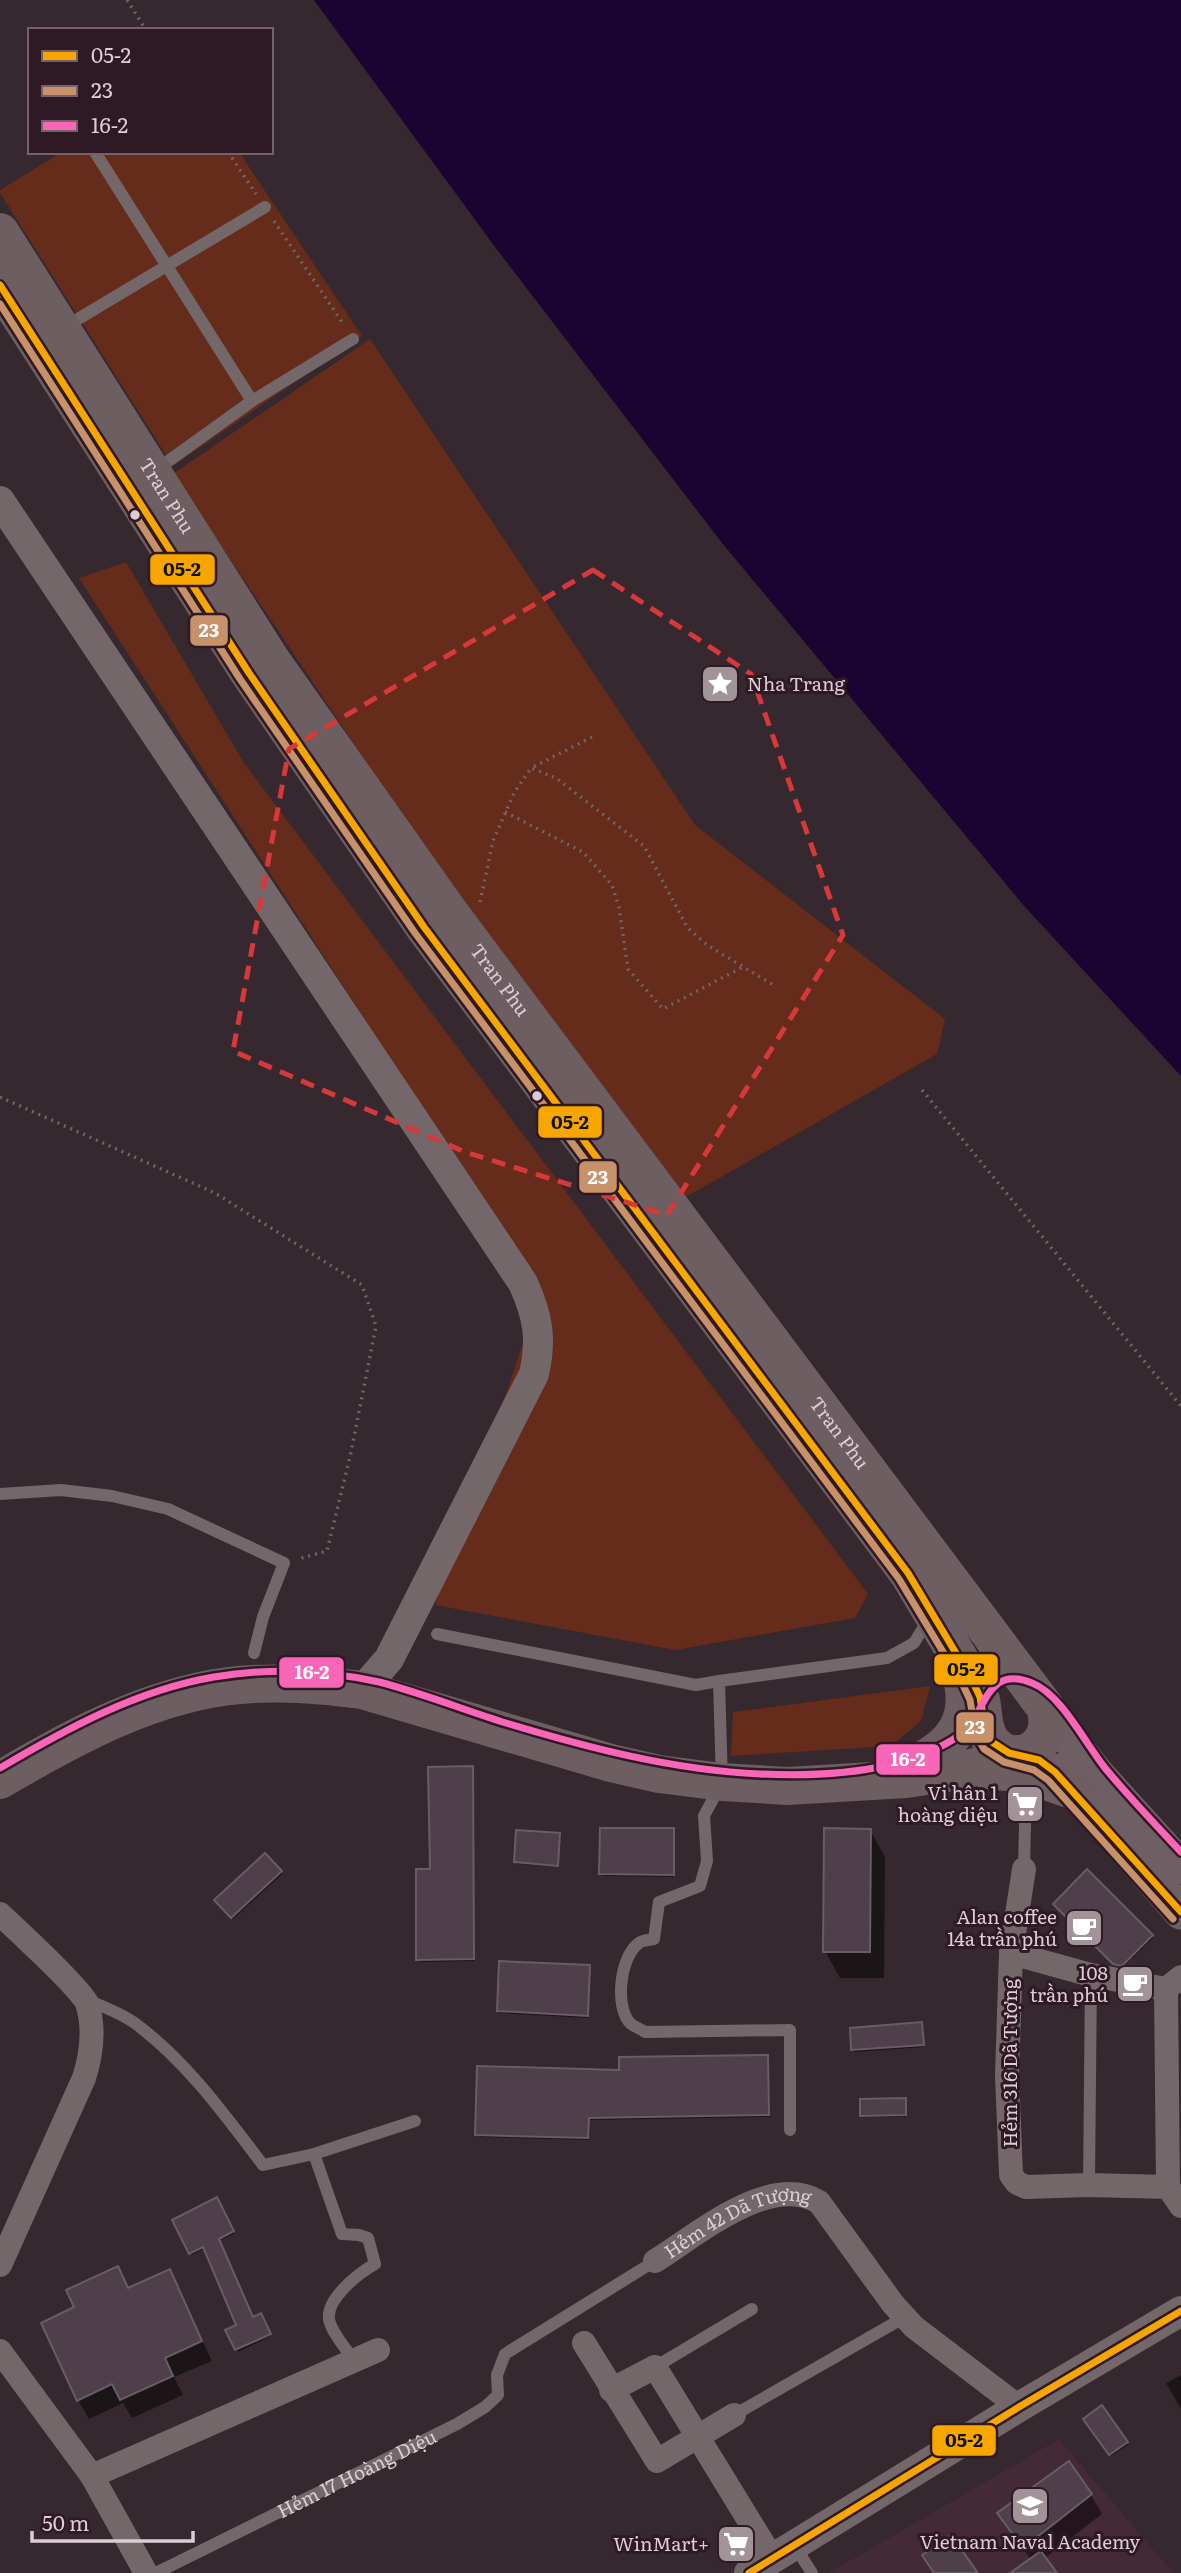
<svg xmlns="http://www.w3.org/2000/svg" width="1181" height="2573" viewBox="0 0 1181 2573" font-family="Literata,serif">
<rect width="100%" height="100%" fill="#35282e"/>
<path fill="#442936" d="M1059,2439L1173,2573H829Z"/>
<g fill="#652b1b">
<path d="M62,152H239L362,336L173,466L0,193V190Z"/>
<path d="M370,339L695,825L945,1019L937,1054L686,1197L482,935L173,474Z"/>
<path d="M126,562L244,763L868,1594L855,1618L675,1650L435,1605L539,1295L435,1128L79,578Z"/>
<path d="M930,1686L921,1721L891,1746L731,1756L733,1712Z"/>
</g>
<path fill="#1c0432" d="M314,0H1181V1076L1025,907L722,543L495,247Z"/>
<g fill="#0007">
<path d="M472,1768L474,1961L420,1962L432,1871Z"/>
<path d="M673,1830L674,1877L603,1876L601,1874Z"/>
<path d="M870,1830L885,1857L884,1978H840L825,1951Z"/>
<path d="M559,1835V1867L517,1864L515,1862Z"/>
<path d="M281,1872L282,1874L233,1919L217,1902Z"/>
<path d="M1056,1906L1151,1936L1153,1938L1123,1967L1116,1966Z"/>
<path d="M589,1967L588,2018L500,2013L498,2011Z"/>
<path d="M921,2024L924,2047L855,2052L853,2049Z"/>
<path d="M767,2057L770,2117L589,2120V2140L479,2137L477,2134L621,2072Z"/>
<path d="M905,2100L906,2117H863L862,2115Z"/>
<path d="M217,2200L234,2234L219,2241L253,2319L261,2315L271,2336L238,2352L228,2331L238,2326L205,2248L192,2255L174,2221Z"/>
<path d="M117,2268L129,2289L169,2271L212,2361L174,2377L183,2395L132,2418L123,2403L89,2419L78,2400L76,2308Z"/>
<path d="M1181,2375V2409L1166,2383Z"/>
<path d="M1102,2408L1128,2445L1111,2456L1086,2419Z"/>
<path d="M1091,2495L1102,2514L1045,2558L1055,2573H1021L1031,2560L999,2513Z"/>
</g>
<g fill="#4e3f4b" stroke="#675d64" stroke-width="2">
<path d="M473,1766L474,1959L416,1960V1869H430L428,1767Z"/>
<path d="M600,1828H674V1875L599,1874Z"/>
<path d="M824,1828L871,1829L870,1952H823Z"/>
<path d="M516,1830L560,1833L558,1866L514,1862Z"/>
<path d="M265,1853L282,1871L231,1918L214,1900Z"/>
<path d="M1087,1869L1153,1935L1122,1966L1113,1964L1053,1904Z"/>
<path d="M499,1961L590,1965L588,2016L497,2011Z"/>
<path d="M922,2022L924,2045L851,2050L850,2028Z"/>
<path d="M768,2055L769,2115L589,2118L588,2138L475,2135L477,2066L619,2070V2057Z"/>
<path d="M906,2098V2115L860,2116V2099Z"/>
<path d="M217,2197L234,2231L219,2239L253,2317L261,2313L271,2334L235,2350L225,2330L236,2325L203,2247L189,2254L172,2220Z"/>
<path d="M118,2266L128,2288L170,2269L202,2341L165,2358L173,2376L120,2400L112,2384L77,2401L41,2323L74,2307L66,2290Z"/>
<path d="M1102,2405L1128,2442L1109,2455L1083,2419Z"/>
<path d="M1069,2461L1092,2494L1023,2548L997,2513Z"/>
<path d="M951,2535L978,2573H934L922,2555Z"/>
<path d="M1041,2551L1057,2573H1010Z"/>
</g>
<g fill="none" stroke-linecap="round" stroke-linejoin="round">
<g stroke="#706468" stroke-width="3.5" stroke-dasharray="2 5" stroke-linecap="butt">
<path d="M127,0L146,30"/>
<path d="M228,152L256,194"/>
<path d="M274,221L344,325"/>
<path d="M592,737L531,768L556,778L644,846L687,927L707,945L775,986"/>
<path d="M505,812L583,852L612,885L619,907L628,969L663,1009L743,967"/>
<path d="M480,902L493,841L514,793L531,768"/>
<path d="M922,1090L1181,1406"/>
<path d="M0,1097L215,1193L362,1285L376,1326L350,1457L327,1551L298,1559"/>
</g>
<g stroke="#736769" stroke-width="12">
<path d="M95,152L252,401L160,467"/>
<path d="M73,322L265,207"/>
<path d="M252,401L353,339"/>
<path d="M0,1494L61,1490L112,1496L168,1509L284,1563L263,1617L254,1653"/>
<path d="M437,1634L696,1685L719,1681"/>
<path d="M1024,1869L1026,1778"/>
<path d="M87,2000C104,2007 121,2013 136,2024C187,2062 225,2115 263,2165L314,2154L415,2121"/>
<path d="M790,2130V2030L645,2032C641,2029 635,2027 631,2024C614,2008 620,1956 639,1943C642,1940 650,1940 654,1939L659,1902L700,1886L707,1861L704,1816L722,1782L719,1681L887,1658L914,1643L928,1620"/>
<path d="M314,2154L342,2234L359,2235L368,2238L375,2264C359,2273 322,2301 330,2323C334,2336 347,2349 354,2361"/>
<path d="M1089,2185L1091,1975"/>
<path d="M655,2367L752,2309"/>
<path d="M734,2415L905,2317"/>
<path d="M794,2545L812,2573"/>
<path id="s1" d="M156,2573L457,2424L485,2407L498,2395L497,2375L505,2354L655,2261"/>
</g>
<g stroke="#736769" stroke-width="24">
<path d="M1024,1869L1011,1953L1007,2075L1011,2175L1017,2183L1026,2187L1089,2185L1168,2187L1181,2206"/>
<path d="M0,1914C14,1927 84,1992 87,2003C95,2028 92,2053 84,2078L0,2265"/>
<path d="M1011,1953L1091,1975L1166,1989L1181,1977"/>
<path d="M1166,1989L1168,2187"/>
<path id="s2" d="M655,2261C697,2235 770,2172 819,2202L893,2304L914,2327L1019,2407"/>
<path d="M584,2343L657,2461L734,2415"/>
<path d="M0,2351L92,2476L146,2573"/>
<path d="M611,2390L655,2367L772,2558"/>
<path d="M92,2476L378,2350"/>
</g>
<g stroke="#736769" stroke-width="30">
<path d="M0,501L523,1283C538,1316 542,1339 534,1374L389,1659L362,1690"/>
<path d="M749,2573L1019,2407L1181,2311"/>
</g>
<g stroke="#6d5f63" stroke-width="35">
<path d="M1045,1707L1095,1772L1181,1867"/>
<path d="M1055,1771L1075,1791L1181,1912"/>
</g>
<g stroke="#6c5e61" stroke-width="38">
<path id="s3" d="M0,232L271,660L449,912L1045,1707C1058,1745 1016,1771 992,1742C982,1730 984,1714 981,1700C979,1693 975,1686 972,1680L908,1573L424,927L249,673L0,285"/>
<path d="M987,1770L1026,1774L1075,1791"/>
<path d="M896,1772C940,1755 975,1731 962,1679"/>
<path d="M0,1780C61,1744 126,1708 196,1692C250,1679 307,1683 362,1690L611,1763L659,1774L722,1782L787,1786L906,1779L961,1771L1019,1754"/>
</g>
<defs>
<g id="bus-1">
<path d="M0,285L249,673L424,927L908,1573L972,1680L980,1697L986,1733L992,1742L1009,1753L1039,1760L1055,1772L1181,1912"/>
<path d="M749,2573L1019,2407L1181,2311"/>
</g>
<path id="bus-2" d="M0,304L240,679L415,933L899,1579L963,1685L970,1700L976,1736L984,1749L1004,1762L1034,1770L1048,1780L1173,1919"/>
<path id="bus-3" d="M0,1768C66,1729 137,1690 214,1677C268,1668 326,1670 379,1682C422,1693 464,1710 506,1723C589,1748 673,1770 760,1774C824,1777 905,1773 960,1735C986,1717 984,1663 1032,1683C1061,1694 1085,1743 1105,1768C1129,1797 1155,1824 1181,1852"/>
</defs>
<use href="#bus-1" stroke="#2f1924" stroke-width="12"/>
<use href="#bus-2" stroke="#2f1924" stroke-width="12"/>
<use href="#bus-3" stroke="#2f1924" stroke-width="12"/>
<use href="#bus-1" stroke="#f7a600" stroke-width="7"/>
<use href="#bus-2" stroke="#c7916a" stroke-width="7"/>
<use href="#bus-3" stroke="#fa66b7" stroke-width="7"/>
</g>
<path fill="none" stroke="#d73839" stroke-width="5" stroke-dasharray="14 9" stroke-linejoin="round" d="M593,570L751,674L843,935L667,1215L465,1152L233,1051L289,749Z"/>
<defs>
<symbol id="sight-square" viewBox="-11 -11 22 22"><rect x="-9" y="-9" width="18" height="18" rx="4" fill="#a29399" stroke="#2f1924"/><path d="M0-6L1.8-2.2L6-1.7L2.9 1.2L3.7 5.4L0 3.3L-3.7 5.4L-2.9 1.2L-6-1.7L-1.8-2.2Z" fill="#fff"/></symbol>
<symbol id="supermarket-square" viewBox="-11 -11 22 22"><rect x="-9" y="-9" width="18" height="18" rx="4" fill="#a29399" stroke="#2f1924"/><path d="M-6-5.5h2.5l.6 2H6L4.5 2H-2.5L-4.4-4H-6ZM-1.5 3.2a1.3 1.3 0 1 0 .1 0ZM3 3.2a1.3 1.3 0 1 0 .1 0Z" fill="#fff"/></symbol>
<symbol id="cafe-square" viewBox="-11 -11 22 22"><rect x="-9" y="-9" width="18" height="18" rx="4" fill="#a29399" stroke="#2f1924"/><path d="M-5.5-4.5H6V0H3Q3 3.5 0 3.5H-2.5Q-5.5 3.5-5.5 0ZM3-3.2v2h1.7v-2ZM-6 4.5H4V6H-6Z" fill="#fff"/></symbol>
<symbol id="university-square" viewBox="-11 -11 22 22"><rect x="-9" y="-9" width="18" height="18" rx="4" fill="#a29399" stroke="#2f1924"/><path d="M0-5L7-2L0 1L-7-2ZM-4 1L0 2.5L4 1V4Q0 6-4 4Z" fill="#fff"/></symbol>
</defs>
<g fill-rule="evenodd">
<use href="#sight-square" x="698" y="662" width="44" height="44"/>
<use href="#supermarket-square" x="1003" y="1782" width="44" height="44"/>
<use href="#cafe-square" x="1062" y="1906" width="44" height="44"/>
<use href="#cafe-square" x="1113" y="1962" width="44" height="44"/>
<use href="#university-square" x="1008" y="2484" width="44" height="44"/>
<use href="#supermarket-square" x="714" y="2522" width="44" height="44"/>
</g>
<g fill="#dcccd3" stroke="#2f1924" stroke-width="2.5">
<circle cx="135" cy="515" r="6"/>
<circle cx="537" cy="1096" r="6"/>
</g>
<g text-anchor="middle" stroke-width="6" stroke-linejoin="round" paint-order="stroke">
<g font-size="19" fill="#dcccd3" stroke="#2f1924">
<text dy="7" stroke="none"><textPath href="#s3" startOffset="312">Tran Phu</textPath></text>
<text dy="7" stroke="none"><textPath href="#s3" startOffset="900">Tran Phu</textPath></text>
<text dy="7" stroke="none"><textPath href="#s3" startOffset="1466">Tran Phu</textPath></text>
<text transform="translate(1010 2063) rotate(-90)" y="7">Hẻm 316 Dã Tượng</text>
<text dy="7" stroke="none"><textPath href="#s2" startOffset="94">Hẻm 42 Dã Tượng</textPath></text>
<text dy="7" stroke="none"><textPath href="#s1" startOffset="224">Hẻm 17 Hoàng Diệu</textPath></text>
</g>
<g font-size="19" fill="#dcccd3" stroke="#2f1924" text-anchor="end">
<text x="747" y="691" text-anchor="start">Nha Trang</text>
<text x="998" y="1800">Vi hân 1<tspan x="998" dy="22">hoàng diệu</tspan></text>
<text x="1057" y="1924">Alan coffee<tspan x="1057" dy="22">14a trần phú</tspan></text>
<text x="1108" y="1980">108<tspan x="1108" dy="22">trần phú</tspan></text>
<text x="1030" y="2549" text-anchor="middle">Vietnam Naval Academy</text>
<text x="709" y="2551">WinMart+</text>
</g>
</g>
<g stroke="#2f1924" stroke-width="2.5">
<rect x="149" y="553" width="67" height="33" rx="7" fill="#f7a600"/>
<rect x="189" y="614" width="40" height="33" rx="7" fill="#c7916a"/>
<rect x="537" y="1105" width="66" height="34" rx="7" fill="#f7a600"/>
<rect x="578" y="1160" width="40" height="34" rx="7" fill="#c7916a"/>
<rect x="933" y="1653" width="66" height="33" rx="7" fill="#f7a600"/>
<rect x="278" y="1656" width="67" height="33" rx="7" fill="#fa66b7"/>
<rect x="955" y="1711" width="40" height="33" rx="7" fill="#c7916a"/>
<rect x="875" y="1743" width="66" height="33" rx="7" fill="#fa66b7"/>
<rect x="931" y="2424" width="66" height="33" rx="7" fill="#f7a600"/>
</g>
<g font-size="19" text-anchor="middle" font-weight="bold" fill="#fff">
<text x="209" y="637">23</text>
<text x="598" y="1184">23</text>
<text x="312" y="1679">16-2</text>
<text x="975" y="1734">23</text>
<text x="908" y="1766">16-2</text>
</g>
<g font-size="19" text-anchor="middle" font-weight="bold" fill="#111">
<text x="182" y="576">05-2</text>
<text x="570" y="1129">05-2</text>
<text x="966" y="1676">05-2</text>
<text x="964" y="2447">05-2</text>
</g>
<rect x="28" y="28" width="245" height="126" fill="#2f1924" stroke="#74616a" stroke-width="2"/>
<rect x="42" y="51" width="35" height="10" fill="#f7a600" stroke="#74616a" stroke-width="2"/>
<text x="91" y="63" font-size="21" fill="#dcccd3">05-2</text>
<rect x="42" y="86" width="35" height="10" fill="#c7916a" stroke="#74616a" stroke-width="2"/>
<text x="91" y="98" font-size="21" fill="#dcccd3">23</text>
<rect x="42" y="121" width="35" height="10" fill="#fa66b7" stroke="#74616a" stroke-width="2"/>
<text x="91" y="133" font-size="21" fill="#dcccd3">16-2</text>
<path d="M32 2531v10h161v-10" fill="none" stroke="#dcccd3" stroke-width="3.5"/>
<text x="42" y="2531" font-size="21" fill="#dcccd3" stroke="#2f1924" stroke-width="5" paint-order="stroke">50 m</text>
</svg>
